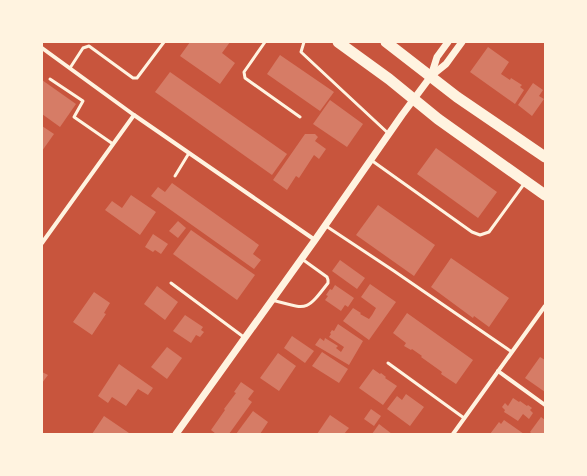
<svg xmlns="http://www.w3.org/2000/svg" width="587" height="476" viewBox="0 0 587 476" font-family="Lato,sans-serif">
<rect width="100%" height="100%" fill="#c8553d"/>
<g fill="#d67c66">
<path d="M190,42H230L222,53L235,63L220,84L180,56Z"/>
<path d="M488,47L509,62L501,74L510,80L511,78L522,85L520,87L524,90L515,104L470,72Z"/>
<path d="M280,55L334,92L320,111L267,74Z"/>
<path d="M170,72L287,154L272,175L155,92Z"/>
<path d="M42,80L76,104L60,127L42,114Z"/>
<path d="M533,83L543,90L539,96L544,99L532,116L518,105Z"/>
<path d="M330,100L363,124L347,147L313,124Z"/>
<path d="M42,126L54,134L42,151Z"/>
<path d="M305,134H315L318,137L315,141L326,149L319,159L314,155L299,178L296,176L287,190L273,180Z"/>
<path d="M436,148L497,192L478,218L417,174Z"/>
<path d="M172,183L259,245L253,254L261,260L254,269L151,196L158,187L165,192Z"/>
<path d="M131,195L156,212L140,235L105,210L112,201L122,208Z"/>
<path d="M378,205L435,245L414,276L356,235Z"/>
<path d="M178,221L186,228L178,238L169,231Z"/>
<path d="M191,230L255,275L237,300L173,254Z"/>
<path d="M153,234L168,244L161,254L155,250L153,252L145,247Z"/>
<path d="M451,258L509,298L489,327L474,316L473,318L431,287Z"/>
<path d="M340,260L365,278L357,289L332,271Z"/>
<path d="M370,284L396,302L369,340L343,321L353,308L361,313L360,314L369,319L372,315L376,308L361,297Z"/>
<path d="M335,285L354,298L348,307L345,305L341,311L325,300L328,296L326,295L330,289L332,290Z"/>
<path d="M157,286L178,302L165,320L144,304Z"/>
<path d="M94,292L110,303L104,313L106,314L92,335L73,322Z"/>
<path d="M407,313L473,360L456,384L441,374L442,372L421,357L422,356L412,349L411,350L404,346L406,343L393,333Z"/>
<path d="M185,315L203,327L201,330L204,332L200,337L196,335L191,343L173,331Z"/>
<path d="M338,324L363,341L349,365L315,345L320,338L324,341L325,338L338,346L336,348L341,352L344,347L329,337L331,334L330,333L332,330L334,331Z"/>
<path d="M292,336L314,351L305,363L284,348Z"/>
<path d="M167,347L182,358L167,379L151,367Z"/>
<path d="M322,352L348,369L339,383L312,366Z"/>
<path d="M278,353L296,366L279,391L260,378Z"/>
<path d="M540,357L545,360V392L525,378Z"/>
<path d="M119,364L153,388L148,395L138,389L126,406L112,397L108,403L98,396Z"/>
<path d="M373,369L380,374L381,373L386,377L385,378L397,386L383,405L359,388Z"/>
<path d="M42,372L48,375L42,383Z"/>
<path d="M241,382L254,391L248,399L252,402L229,434H216L211,430L225,410L224,409L236,393L234,392Z"/>
<path d="M406,394L424,407L410,426L387,409L397,396L402,400Z"/>
<path d="M513,398L519,402L520,401L527,406L528,405L532,408L530,410L533,413L529,419L523,414L518,421L504,412L505,410L502,407L505,403L508,406Z"/>
<path d="M371,409L381,416L374,426L364,419Z"/>
<path d="M253,411L268,422L260,434H236Z"/>
<path d="M330,415L349,428L344,434H317Z"/>
<path d="M104,416L129,433V434H92Z"/>
<path d="M541,417L545,420V434H532L530,432Z"/>
<path d="M504,420L524,434H490L499,422L501,424Z"/>
<path d="M379,424L392,434H372Z"/>
</g>
<g fill="none" stroke-linecap="round" stroke-linejoin="round">
<g stroke="#fff3e0" stroke-width="3">
<path d="M265,42L244,72L245,78L300,117"/>
<path d="M304,42L301,52L389,134"/>
<path d="M70,68L83,48L89,46L133,78H137L164,42"/>
<path d="M50,79L83,101L74,117L113,144"/>
<path d="M371,160L472,232L480,235L489,232L524,184"/>
<path d="M175,176L189,153"/>
<path d="M326,226L394,271L512,352"/>
<path d="M171,283L245,338"/>
<path d="M272,300C307,309 305,313 328,283V280L327,277L302,259"/>
<path d="M388,363L464,418"/>
</g>
<g stroke="#fff3e0" stroke-width="4">
<path d="M42,48L134,115L315,240"/>
<path d="M42,243L134,115"/>
<path d="M498,371L545,405"/>
<path d="M453,434L545,306"/>
</g>
<g stroke="#fff3e0" stroke-width="7">
<path d="M431,76L437,57L448,42"/>
<path d="M176,434L315,240L402,115L431,76L446,64L462,42"/>
</g>
<g stroke="#fff3e0" stroke-width="11">
<path d="M338,42L389,79L438,119L545,195"/>
<path d="M386,42L457,97L545,157"/>
</g>
</g>
<rect width="587" height="476" fill="none" stroke="#fff3e0" stroke-width="86"/>
</svg>
